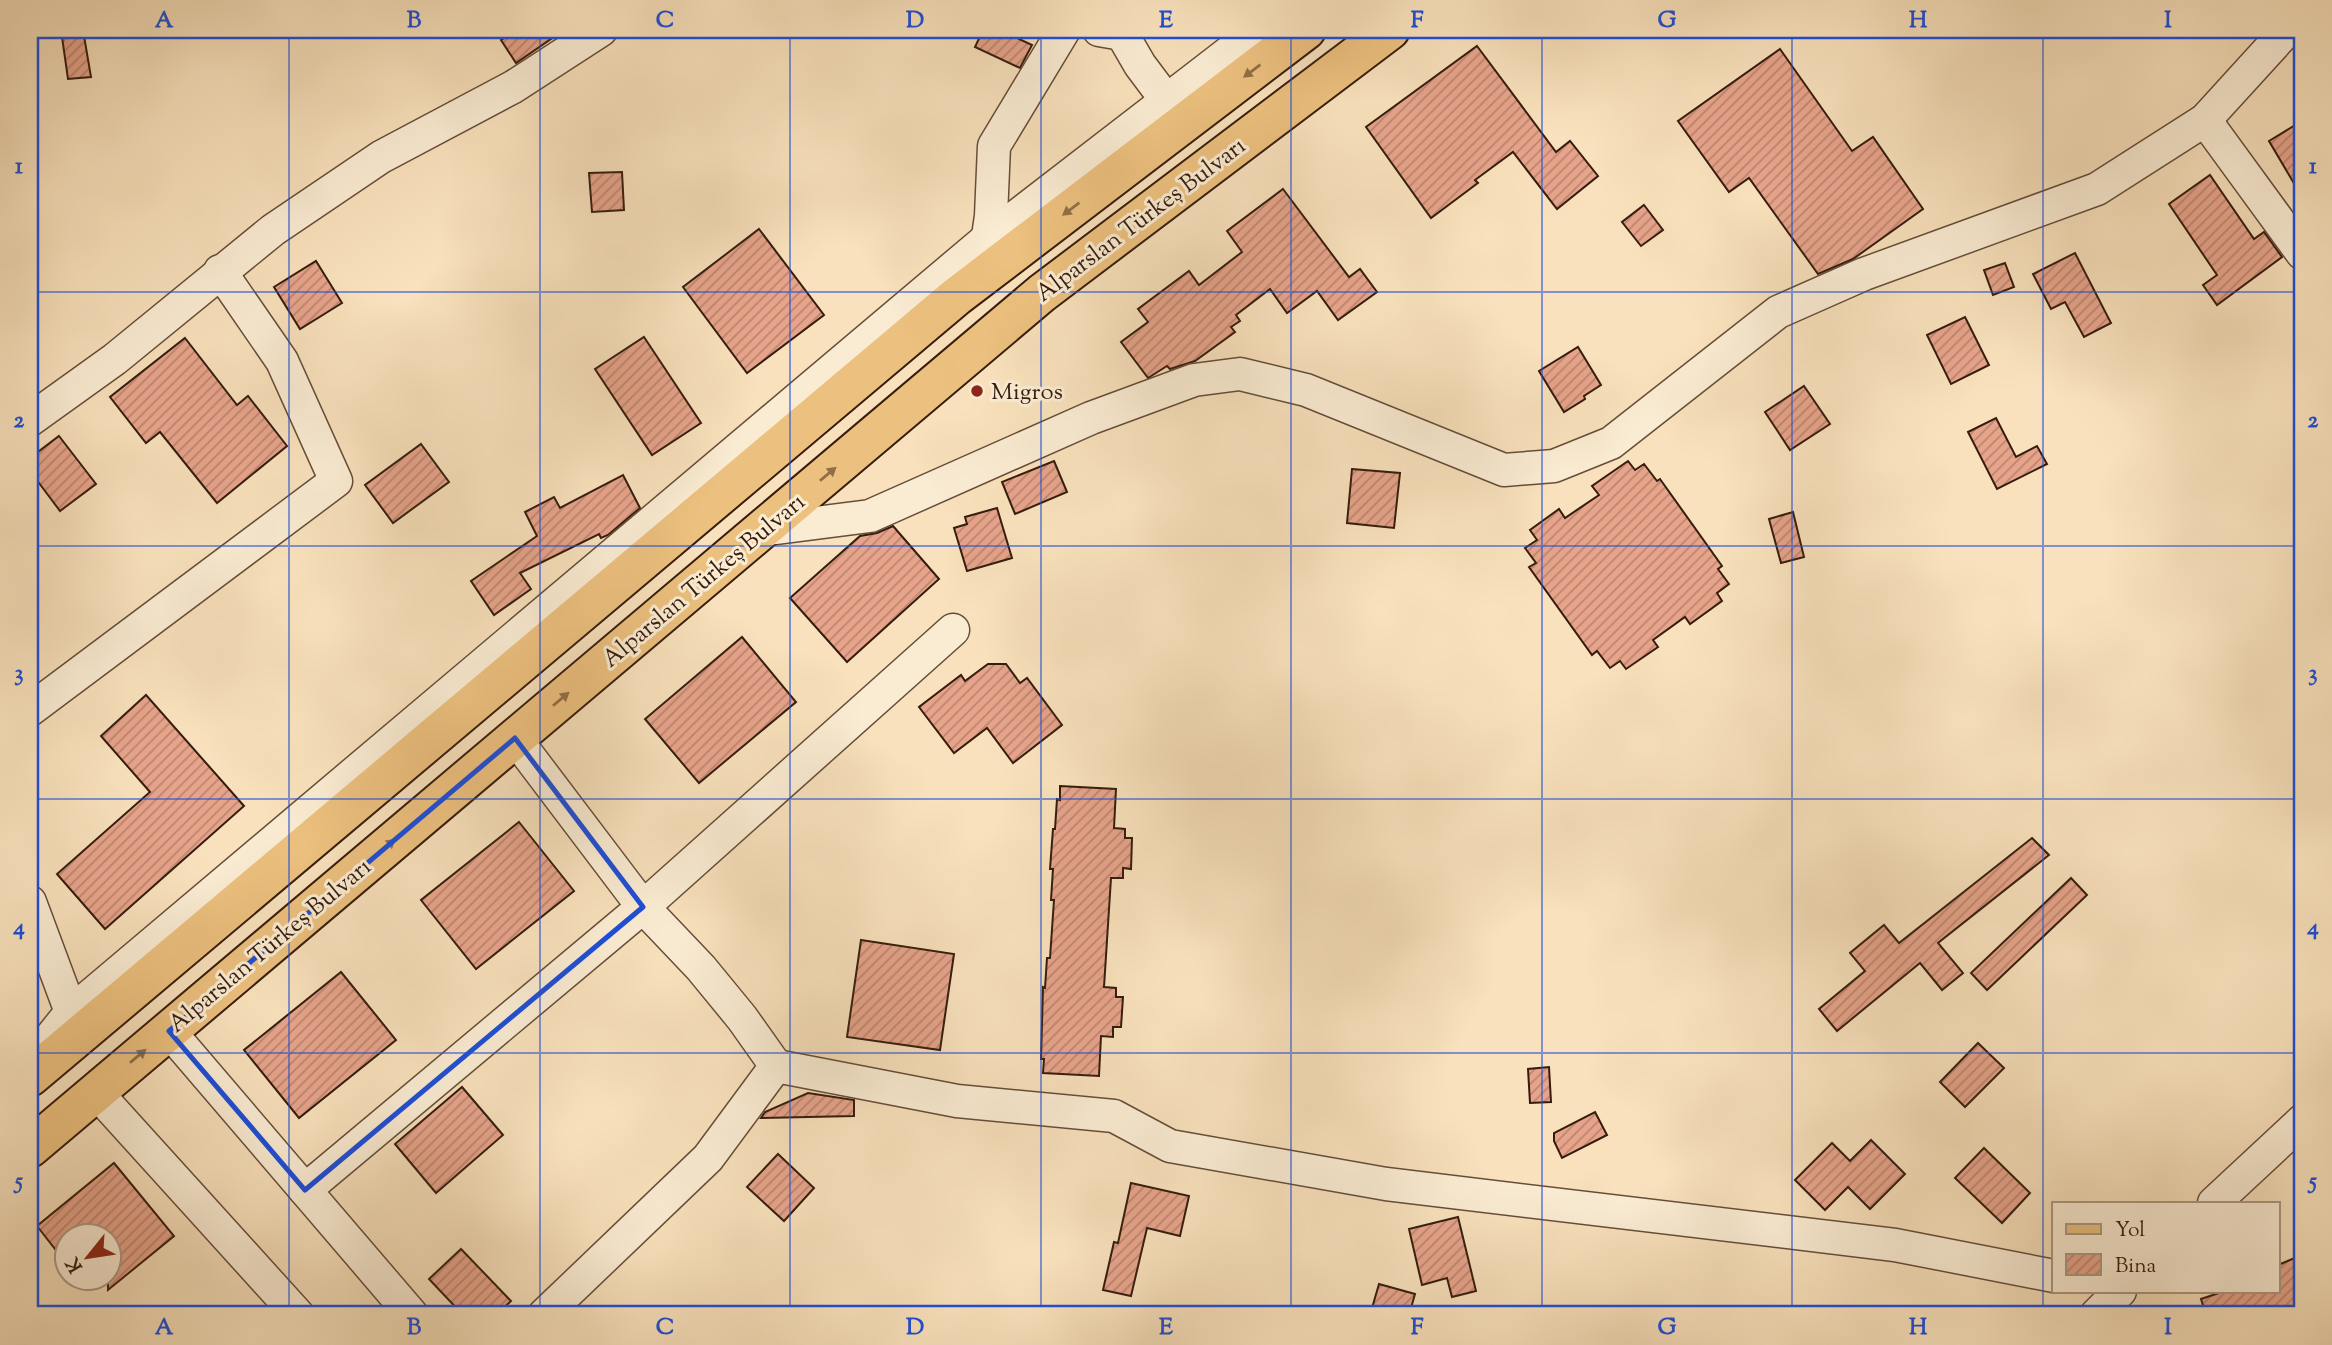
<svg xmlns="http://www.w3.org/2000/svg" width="2332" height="1345" viewBox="0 0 2332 1345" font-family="'Sorts Mill Goudy',serif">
<defs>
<pattern id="building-hatch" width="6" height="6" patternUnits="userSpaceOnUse" patternTransform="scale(1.75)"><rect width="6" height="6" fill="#e7a48b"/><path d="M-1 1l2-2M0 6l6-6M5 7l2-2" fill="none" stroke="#bc8570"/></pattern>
</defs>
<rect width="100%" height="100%" fill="#f8e1bc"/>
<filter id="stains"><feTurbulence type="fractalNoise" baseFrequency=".00286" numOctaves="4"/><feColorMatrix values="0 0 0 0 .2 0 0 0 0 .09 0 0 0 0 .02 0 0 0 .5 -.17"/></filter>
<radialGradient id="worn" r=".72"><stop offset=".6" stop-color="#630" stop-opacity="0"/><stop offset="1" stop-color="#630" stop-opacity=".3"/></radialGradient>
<g fill="url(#building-hatch)" stroke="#351c0d" stroke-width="2">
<path d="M61,30H83L91,77L68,79Z"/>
<path d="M516,30H564L516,63L501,40Z"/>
<path d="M983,30H1023L1019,39L1032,45L1020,68L975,47Z"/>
<path d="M1477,46L1556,152L1570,141L1598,176L1557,209L1513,152L1475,180L1478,183L1431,218L1366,127Z"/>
<path d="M1780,49L1852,151L1873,137L1923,209L1853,259L1818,274L1749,178L1729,192L1678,121Z"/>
<path d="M2302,121V197L2269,141Z"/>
<path d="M622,172L624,210L592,212L589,173Z"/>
<path d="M2210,175L2254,239L2264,232L2282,257L2217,305L2203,285L2217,275L2169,204Z"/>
<path d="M1283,189L1349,277L1360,269L1377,292L1338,320L1317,291L1287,313L1270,289L1236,315L1240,321L1231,327L1235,332L1195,361L1170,369L1167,366L1148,378L1121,342L1148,322L1138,309L1189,271L1199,285L1242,252L1227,231Z"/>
<path d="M1644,205L1663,230L1641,246L1622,222Z"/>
<path d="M759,229L824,315L747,373L683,287Z"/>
<path d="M2075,253L2111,323L2084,337L2065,302L2051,309L2033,274Z"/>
<path d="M316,261L342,303L300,329L274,287Z"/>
<path d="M2005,263L2014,287L1993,295L1984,270Z"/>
<path d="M1965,317L1989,365L1951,384L1927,335Z"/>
<path d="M644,337L701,423L652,455L595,369Z"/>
<path d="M185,338L237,405L248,396L287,446L217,503L160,432L146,443L110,397Z"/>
<path d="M1578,347L1601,385L1584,396L1585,399L1564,412L1539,371Z"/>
<path d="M1804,386L1830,424L1790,450L1765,412Z"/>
<path d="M1996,418L2016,457L2037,446L2047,464L1997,489L1968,432Z"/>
<path d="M59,436L96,484L60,511L30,471V458Z"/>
<path d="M421,444L449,482L393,523L365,485Z"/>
<path d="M1054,461L1067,492L1015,514L1002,482Z"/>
<path d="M1628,461L1635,470L1644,464L1657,481L1660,479L1722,566L1718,569L1729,584L1717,593L1722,601L1690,624L1685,617L1653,640L1658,647L1626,669L1620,661L1610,668L1597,651L1592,655L1529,567L1536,563L1525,548L1537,540L1530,530L1559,509L1565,518L1599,495L1592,486Z"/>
<path d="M1352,469L1400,473L1394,528L1347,523Z"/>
<path d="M623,475L640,508L608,535L601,538L599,534L520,573L531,589L494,615L471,581L537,536L525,512L554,497L560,508Z"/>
<path d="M997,508L1012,558L967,571L954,528L967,524L965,517Z"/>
<path d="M1793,512L1804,557L1781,563L1769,519Z"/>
<path d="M893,526L939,579L847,662L790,598L860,536L877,533Z"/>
<path d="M742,637L796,702L699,783L645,719Z"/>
<path d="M988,664H1006L1020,683L1027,678L1062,725L1013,763L987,728L954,753L919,707L961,675L965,681Z"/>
<path d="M146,695L244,806L105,929L57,874L150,792L101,736Z"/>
<path d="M1060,786L1116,789L1114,828L1125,829V838H1132L1131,869L1123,868V878H1111L1104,987L1116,988V997H1123L1121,1027H1113V1037L1101,1036L1099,1076L1043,1073L1044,1059H1041L1043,987L1045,988L1047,958H1050L1054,900H1051L1053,869H1050L1053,829H1055L1057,799L1060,800Z"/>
<path d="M519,822L574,891L476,969L421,900Z"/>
<path d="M2032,838L2049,855L1938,943L1963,973L1942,990L1920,963L1837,1031L1819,1009L1865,971L1850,953L1884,925L1899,943Z"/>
<path d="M2071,878L2087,895L1987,990L1971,973Z"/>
<path d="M861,940L954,954L940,1050L847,1037Z"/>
<path d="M341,972L396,1040L299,1118L244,1050Z"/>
<path d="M1978,1043L2004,1068L1965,1107L1940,1082Z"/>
<path d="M1549,1067L1551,1102L1530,1103L1528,1069Z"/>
<path d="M462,1087L503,1135L436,1193L395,1144Z"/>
<path d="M808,1093L854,1100V1116L761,1118L765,1112Z"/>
<path d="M1595,1112L1607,1135L1562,1158L1554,1141V1133Z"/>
<path d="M1871,1140L1905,1174L1870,1209L1848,1187L1825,1210L1795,1180L1832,1143L1850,1161Z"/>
<path d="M1984,1148L2030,1193L2002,1223L1955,1178Z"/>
<path d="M778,1154L814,1188L784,1221L747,1187Z"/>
<path d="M114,1163L174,1236L108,1290V1236H66V1263L37,1226Z"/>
<path d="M1131,1183L1189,1196L1180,1236L1147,1228L1131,1296L1103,1290L1114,1242L1118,1243Z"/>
<path d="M1458,1217L1476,1291L1452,1297L1447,1278L1422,1285L1409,1229Z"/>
<path d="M461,1249L511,1301L496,1315H463L429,1279Z"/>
<path d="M2302,1255V1315H2206L2201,1299L2225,1291H2278V1265Z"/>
<path d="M1379,1284L1415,1294L1409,1315H1370Z"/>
</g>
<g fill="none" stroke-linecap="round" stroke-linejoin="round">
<defs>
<g id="minor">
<path d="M1099,30L1122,34L1140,65L1179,117"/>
<path d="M2205,120L2302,253"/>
<path d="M986,250L991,216L994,146L1064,30"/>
<path d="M30,420L115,359L273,230L381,157L513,87L601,30"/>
<path d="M761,530L870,516L1091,418L1194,380L1240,374L1306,390L1504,470L1554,466L1611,443L1778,312L1864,274L2097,189L2205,120L2287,30"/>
<path d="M30,710L336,481L282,361L220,271"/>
<path d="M515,738L643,907L701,968L742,1018L776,1066L708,1158L544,1315"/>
<path d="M30,902L71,1012"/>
<path d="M169,1031L412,1315"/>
<path d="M31,1062L71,1012L987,239L1258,30"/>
<path d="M776,1066L957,1101L1114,1116L1170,1146L1386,1184L1895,1245L2054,1276"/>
<path d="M96,1092L298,1315"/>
<path d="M305,1190L643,907L953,630"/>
<path d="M2214,1203L2302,1121"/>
<path d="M2096,1315L2120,1291"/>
</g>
<g id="major">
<path d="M30,1077L957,296L1306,30"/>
<path d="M30,1148L1042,293L1390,30"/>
</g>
</defs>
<use href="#minor" stroke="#664d39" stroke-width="35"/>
<use href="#major" stroke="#351c0d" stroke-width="42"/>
<use href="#minor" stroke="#faecd3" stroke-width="32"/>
<use href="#major" stroke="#ecc07e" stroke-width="38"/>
</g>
<defs><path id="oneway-solid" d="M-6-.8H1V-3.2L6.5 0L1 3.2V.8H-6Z" transform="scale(1.75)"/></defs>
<g fill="#906e46">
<use href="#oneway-solid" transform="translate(1252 71) rotate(143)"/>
<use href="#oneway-solid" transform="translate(1071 209) rotate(143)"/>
<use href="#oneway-solid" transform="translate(828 474) rotate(-40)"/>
<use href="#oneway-solid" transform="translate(561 699) rotate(-40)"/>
<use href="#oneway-solid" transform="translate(387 846) rotate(-40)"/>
<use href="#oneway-solid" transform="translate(138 1056) rotate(-40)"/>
</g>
<path fill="none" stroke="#1d4ed8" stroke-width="5" stroke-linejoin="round" d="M515,738L643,907L305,1190L169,1031Z"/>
<path fill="none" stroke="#1d4ed8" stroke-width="2" stroke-opacity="0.55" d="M289,30V1315M540,30V1315M790,30V1315M1041,30V1315M1291,30V1315M1542,30V1315M1792,30V1315M2043,30V1315M30,292H2302M30,546H2302M30,799H2302M30,1053H2302"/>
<circle fill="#8f2418" stroke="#faecd3" stroke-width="2.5" cx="977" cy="391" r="7"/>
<g text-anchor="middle" stroke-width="6" stroke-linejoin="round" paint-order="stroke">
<g font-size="24" fill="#351c0d" stroke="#faecd3">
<text transform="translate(1140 219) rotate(-37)" y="8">Alparslan Türkeş Bulvarı</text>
<text transform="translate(703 580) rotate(-40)" y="8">Alparslan Türkeş Bulvarı</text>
<text transform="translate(269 945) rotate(-40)" y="8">Alparslan Türkeş Bulvarı</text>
</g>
<g font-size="24" fill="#351c0d" stroke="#faecd3" text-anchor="start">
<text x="991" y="399">Migros</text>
</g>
</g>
<rect width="2332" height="1345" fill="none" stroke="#f8e1bc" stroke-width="77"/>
<rect x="2052" y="1202" width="228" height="91" fill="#faecd3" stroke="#ab9984" stroke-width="2"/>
<rect x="2066" y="1224" width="35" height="10" fill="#ecc07e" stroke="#ab9984" stroke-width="2"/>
<text x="2115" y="1236" font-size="21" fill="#351c0d">Yol</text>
<rect x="2066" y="1254" width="35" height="21" fill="url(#building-hatch)" stroke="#ab9984" stroke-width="2"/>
<text x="2115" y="1272" font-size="21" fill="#351c0d">Bina</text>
<g transform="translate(88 1257) rotate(240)"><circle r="33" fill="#faecd3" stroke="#ab9984" stroke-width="2"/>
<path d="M0-5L12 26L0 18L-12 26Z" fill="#8f2418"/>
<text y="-10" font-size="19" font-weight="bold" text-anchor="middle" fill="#351c0d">K</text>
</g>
<rect x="38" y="38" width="2256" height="1268" fill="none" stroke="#1d4ed8" stroke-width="2.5"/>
<g font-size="23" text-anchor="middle" font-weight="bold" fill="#1d4ed8">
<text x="164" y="27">A</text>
<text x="414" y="27">B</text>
<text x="665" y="27">C</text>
<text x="915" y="27">D</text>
<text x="1166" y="27">E</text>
<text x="1417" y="27">F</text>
<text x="1667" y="27">G</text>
<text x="1918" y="27">H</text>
<text x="2168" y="27">I</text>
<text x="19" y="173">1</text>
<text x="2313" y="173">1</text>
<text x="19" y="427">2</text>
<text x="2313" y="427">2</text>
<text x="19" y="680">3</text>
<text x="2313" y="680">3</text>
<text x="19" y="934">4</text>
<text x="2313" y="934">4</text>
<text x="19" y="1188">5</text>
<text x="2313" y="1188">5</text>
<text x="164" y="1334">A</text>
<text x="414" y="1334">B</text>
<text x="665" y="1334">C</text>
<text x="915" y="1334">D</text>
<text x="1166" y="1334">E</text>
<text x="1417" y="1334">F</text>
<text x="1667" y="1334">G</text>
<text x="1918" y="1334">H</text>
<text x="2168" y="1334">I</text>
</g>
<rect width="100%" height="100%" filter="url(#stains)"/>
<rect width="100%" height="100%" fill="url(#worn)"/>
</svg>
